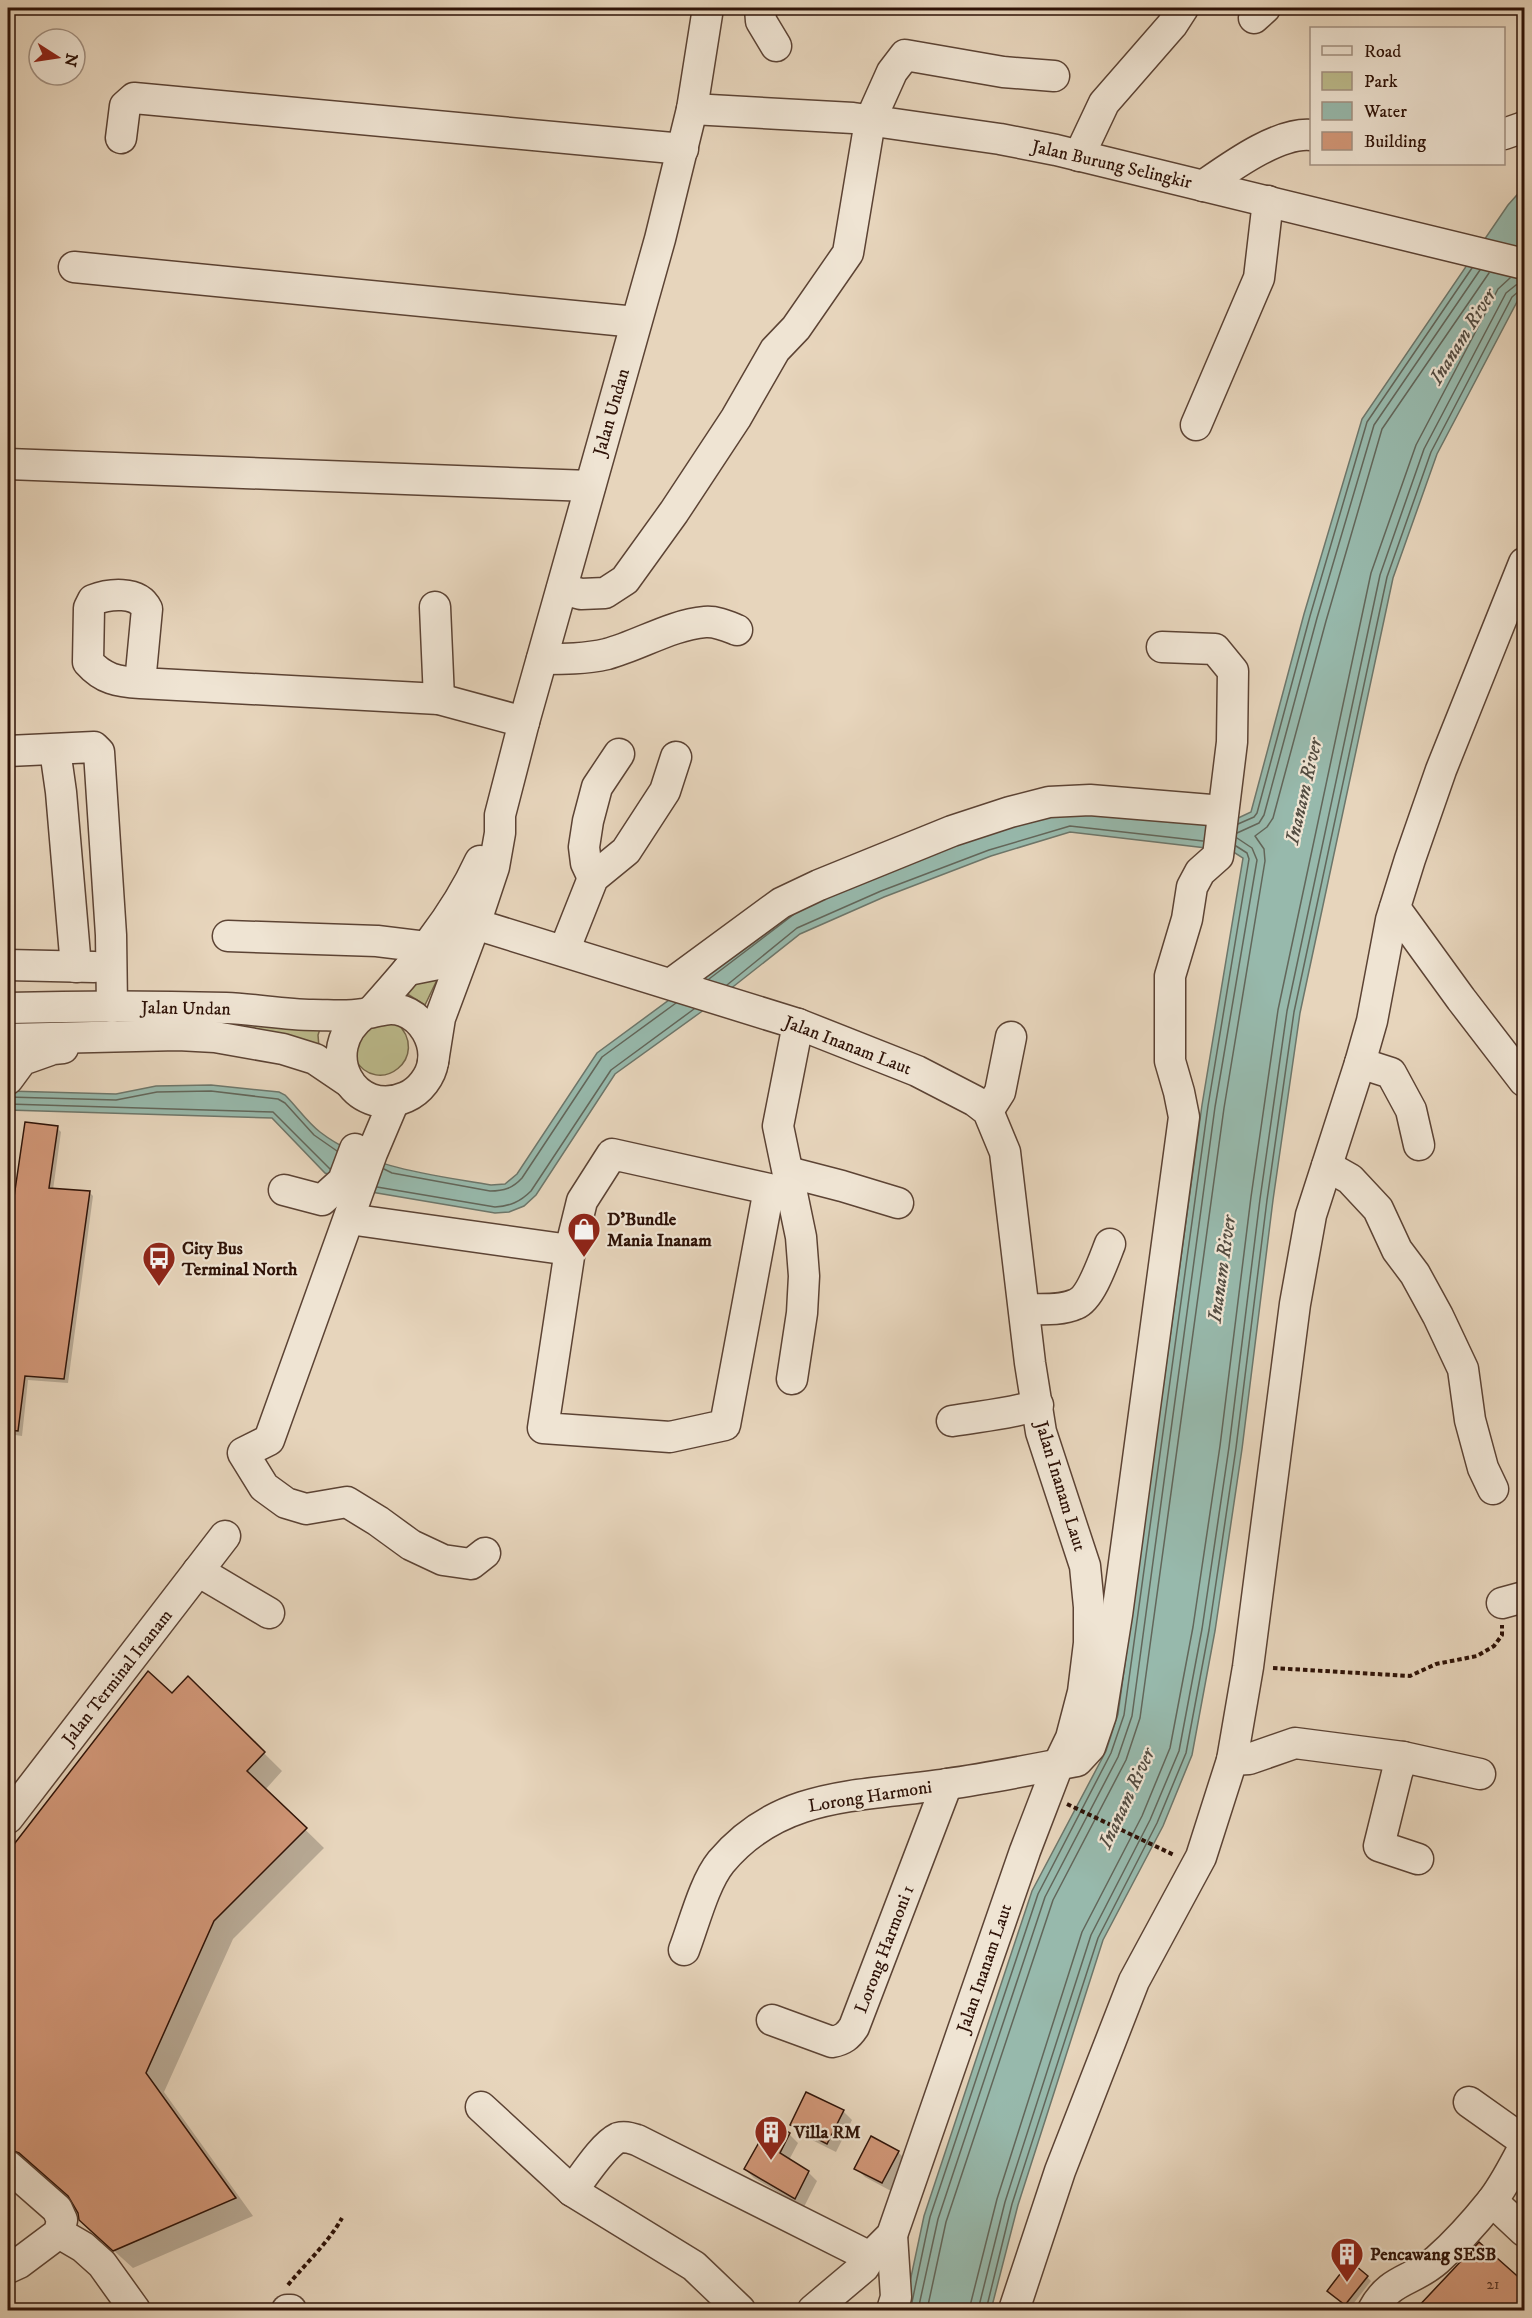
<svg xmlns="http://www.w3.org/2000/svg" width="1532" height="2318" viewBox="0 0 1532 2318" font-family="'IM FELL DW Pica',serif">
<rect width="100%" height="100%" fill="#e7d5bc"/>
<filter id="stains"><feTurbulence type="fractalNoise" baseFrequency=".00333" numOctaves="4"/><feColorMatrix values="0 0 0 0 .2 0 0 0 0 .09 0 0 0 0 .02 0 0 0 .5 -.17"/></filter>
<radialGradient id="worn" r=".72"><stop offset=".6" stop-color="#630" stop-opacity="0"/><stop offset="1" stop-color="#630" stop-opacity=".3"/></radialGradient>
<g fill="#bcbb8c" stroke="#75664a" stroke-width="1.5">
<path d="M459,934L425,1005L404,992Z"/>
<path d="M102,1017L321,1026L318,1035L319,1047L254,1028L208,1022L8,1026V1020Z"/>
<path d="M396,1022C433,1056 378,1100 354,1058L362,1025Z"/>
</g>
<path fill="#97b9ac" stroke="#6d766a" stroke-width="1.5" d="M1524,187V295L1518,300L1437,454L1393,578L1300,1013L1273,1200L1242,1449L1215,1631L1192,1755L1163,1826L1103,1940L1018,2205L991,2310H904L924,2216L1032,1891L1106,1751L1118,1714L1202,1105L1243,858L1232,851L1070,832L991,856L884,897L800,934L701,1012L615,1074L536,1195L524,1206L509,1212L495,1213L371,1192L325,1173L272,1118L8,1110V1091L116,1094L156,1086L211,1085L279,1092L285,1095C297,1107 307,1122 320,1132C368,1169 434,1175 491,1185L505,1184L517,1174L597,1053L798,905L1044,811L1234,820L1251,812L1304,614L1362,419L1508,205Z"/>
<g fill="#0003">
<path d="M26,1123L57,1128L61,1132L53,1190L89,1192L93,1196L68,1383L28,1380L22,1436L8,1434V1248Z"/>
<path d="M148,1673L172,1695L188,1678L282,1771L265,1790L324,1848L233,1939L164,2092L253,2216L133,2268L80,2220L79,2212L72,2200L40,2171L8,2157V1854Z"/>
<path d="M843,2111L852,2120L836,2152L800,2134L791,2125Z"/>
<path d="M789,2134L798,2143L789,2160L808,2172L817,2181L804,2207L754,2178L745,2169Z"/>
<path d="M898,2152L907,2161L891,2191L865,2177L856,2168Z"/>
<path d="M1524,2185V2195L1521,2192Z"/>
<path d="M1479,2244L1524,2284V2310H1418Z"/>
<path d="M1367,2277L1371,2281L1350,2308L1332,2295Z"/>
</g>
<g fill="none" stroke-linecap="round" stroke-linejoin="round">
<g stroke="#62665a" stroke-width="1.5">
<path d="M1238,824L1254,817L1257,813L1310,616L1367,422L1472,268"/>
<path d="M1237,833L1259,823L1264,815L1317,618L1374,425L1480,270"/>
<path d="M709,979L793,915"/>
<path d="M727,985L797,928L881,891L989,850L1070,826L1203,841"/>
<path d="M8,1097L116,1100L157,1092L211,1091L278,1099L285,1103L314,1135L337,1151"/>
<path d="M8,1104L273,1112L330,1169"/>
<path d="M384,1169L392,1173L490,1191C504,1191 513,1188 522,1178L602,1057L676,1003"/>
<path d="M377,1187L495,1207C510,1206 520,1202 531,1191L611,1070L694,1009"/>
<path d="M912,2302L930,2217L1038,1894L1111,1753L1124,1715L1208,1106L1249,859L1247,853L1236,846"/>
<path d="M918,2310L938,2219L1045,1897L1118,1757L1132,1716L1215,1107L1257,860L1252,848L1237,838"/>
<path d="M927,2310L946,2222L1053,1900L1126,1760L1140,1718L1224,1108L1265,861L1264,849L1255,836L1267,827L1273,818L1326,621L1382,429L1489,273"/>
<path d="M969,2310L997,2199L1082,1932L1142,1816L1170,1748L1193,1627L1220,1446L1251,1197L1278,1010L1371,573L1416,445L1498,289L1510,278"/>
<path d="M978,2310L1005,2202L1091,1935L1150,1820L1179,1751L1202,1629L1229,1447L1260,1199L1287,1011L1380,575L1424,449L1506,293L1516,285L1524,283"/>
<path d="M986,2310L1012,2204L1098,1938L1157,1823L1186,1753L1209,1630L1236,1448L1267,1200L1294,1012L1387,577L1431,452L1512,297L1519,291H1524"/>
</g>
</g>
<g fill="#d29778" stroke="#2e1207" stroke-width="1.5">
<path d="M25,1122L58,1126L49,1188L90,1191L64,1379L25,1376L18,1431L8,1430V1238Z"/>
<path d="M148,1671L172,1693L188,1676L265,1752L247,1771L307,1828L214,1921L146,2073L236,2198L113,2251L79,2220L78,2213L68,2196L19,2153L8,2149V1852Z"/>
<path d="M806,2092L844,2110L827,2144L790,2125Z"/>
<path d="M771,2121L790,2133L780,2153L809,2171L795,2199L744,2169Z"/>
<path d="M871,2136L899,2151L882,2183L854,2169Z"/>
<path d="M1479,2242L1524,2282V2310H1415Z"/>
<path d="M1350,2261L1368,2276L1345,2305L1327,2291Z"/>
</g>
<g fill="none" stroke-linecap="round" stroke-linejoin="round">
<defs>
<g id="minor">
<path d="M760,8L761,21L776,46"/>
<path d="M1254,18L1265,8"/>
<path d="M692,109L853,118L1000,139L1056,150L1524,264"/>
<path d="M1504,134L1524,127"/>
<path d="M121,138L125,106L134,98L683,149"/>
<path d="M1079,156L1104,103L1172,25L1183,8"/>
<path d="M1203,186C1229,168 1279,131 1312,135"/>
<path d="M74,267L636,322"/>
<path d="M1196,425L1259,278L1268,201"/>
<path d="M8,464L590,486"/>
<path d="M562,589L581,594L605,593L625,580L674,512L736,418L775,350L796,328L848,253L870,121L892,72L905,55L1003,72L1054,76"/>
<path d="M435,607L439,699"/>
<path d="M542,659C564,659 585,659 607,654C640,645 671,625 705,622C716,621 727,626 737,630"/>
<path d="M140,683L147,609C138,590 108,594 93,600L89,608L88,662C103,679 118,682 140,683L439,699L524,722"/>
<path d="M55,750L61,792L76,967"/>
<path d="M8,751L94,747L99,752L111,935L112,1007"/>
<path d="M593,878L586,863L584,847L588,821L597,787L619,754"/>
<path d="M1395,908L1461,999L1524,1081"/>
<path d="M228,936L377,941L426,947"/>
<path d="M564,951L593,878L626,851L665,791L676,757"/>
<path d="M8,965L94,967"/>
<path d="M408,970L438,964L463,928L468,924H475L798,1024L917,1071L975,1101L988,1111L1005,1152L1030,1363L1041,1432L1085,1566L1089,1607V1643L1083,1692L1071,1738L1058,1765L1025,1851L892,2235L870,2257L864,2267L813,2310"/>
<path d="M672,983L781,903L819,885L952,831L1010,812L1049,802L1090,800L1223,811"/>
<path d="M8,1008C80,1006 154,1006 226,1008C255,1009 284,1015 313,1015C329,1015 347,1017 363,1014C377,1012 388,1006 403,1011C423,1018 436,1041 433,1062C431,1076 420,1091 406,1097C354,1120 315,1051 364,1014"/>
<path d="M372,1011C414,964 454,918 480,861"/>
<path d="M8,1039L178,1035L215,1037L283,1049L315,1059L349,1082"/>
<path d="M433,1062L440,1018L475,924L494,867L500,833V815L524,722L660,239L692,109L708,8"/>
<path d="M1360,1063L1391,1073L1411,1110L1419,1145"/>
<path d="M8,1079L22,1060L53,1049L63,1048"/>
<path d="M394,1101L372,1153L269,1440L243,1453L264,1487L286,1503L306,1509L347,1502L378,1521L411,1545L443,1560L471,1564L485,1553"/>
<path d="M988,1111L1000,1092L1011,1037"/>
<path d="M1327,1166L1350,1179L1378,1209L1397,1250L1415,1274L1438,1316L1463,1369L1470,1420L1483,1468L1493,1489"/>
<path d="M788,1172L842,1186L898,1203"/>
<path d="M284,1190L322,1200L343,1181L355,1149"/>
<path d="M349,1219L570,1250L582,1201L612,1154L769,1189L725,1425L670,1437L543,1428L570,1250"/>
<path d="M1025,1309C1041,1309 1061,1311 1076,1304C1091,1298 1104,1259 1110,1244"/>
<path d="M792,1379L802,1313L804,1276L801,1237L778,1126L798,1024"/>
<path d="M952,1421C981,1416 1010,1414 1038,1405"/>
<path d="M198,1571L269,1613"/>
<path d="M1502,1603L1524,1597"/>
<path d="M1403,1757L1397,1773L1379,1846L1418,1859"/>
<path d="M1232,1760L1249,1759L1295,1743L1403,1757L1480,1774"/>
<path d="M8,1818L225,1536"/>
<path d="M684,1950C694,1924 704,1883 721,1862C781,1790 863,1797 947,1784C991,1778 1034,1769 1077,1761L1090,1747L1101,1715L1117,1615L1184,1117L1179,1092L1170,1061V976L1187,919L1192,887L1200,872L1218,856L1232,742L1233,671L1215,649L1162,647"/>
<path d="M772,2020L832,2042C843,2040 848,2036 854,2027L947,1784"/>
<path d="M1469,2102L1524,2141"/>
<path d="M481,2107L572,2191L694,2266L740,2310"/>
<path d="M8,2166L57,2209L62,2220L59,2233L19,2263L8,2268"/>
<path d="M572,2191C583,2177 603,2145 618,2138C625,2136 630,2138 637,2140L870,2257"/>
<path d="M1492,2201L1524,2231"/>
<path d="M59,2233L83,2247L102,2264L135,2310"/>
<path d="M287,2310H291"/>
<path d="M892,2310L896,2297L892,2235"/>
<path d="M1014,2310L1060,2171L1134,1981L1201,1857L1232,1760L1248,1667L1295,1304L1311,1215L1360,1063L1372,1021L1391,920L1410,859L1441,770L1524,563"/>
<path d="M1373,2310C1390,2278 1412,2282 1437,2260C1456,2243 1475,2222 1491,2202C1504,2186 1514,2165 1524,2147"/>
</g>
</defs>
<use href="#minor" stroke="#5c4334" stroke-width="33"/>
<g stroke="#2e1207" stroke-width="4" stroke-dasharray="4.5 3" stroke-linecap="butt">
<path d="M1273,1668L1410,1676L1436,1664L1477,1656L1494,1646L1502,1635V1625"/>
<path d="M1067,1804L1174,1855"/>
<path d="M288,2285C306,2263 328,2243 342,2218"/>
</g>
<use href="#minor" stroke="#efe4d3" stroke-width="30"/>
</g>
<defs>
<symbol id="shop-pin" viewBox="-11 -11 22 30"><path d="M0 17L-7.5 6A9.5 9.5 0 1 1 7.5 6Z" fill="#8f2418" stroke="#efe4d3"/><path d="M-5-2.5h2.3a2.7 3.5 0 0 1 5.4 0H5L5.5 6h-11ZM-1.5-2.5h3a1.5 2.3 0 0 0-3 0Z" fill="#fff"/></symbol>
<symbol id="bus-pin" viewBox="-11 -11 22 30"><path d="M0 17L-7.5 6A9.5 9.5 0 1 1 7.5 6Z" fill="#8f2418" stroke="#efe4d3"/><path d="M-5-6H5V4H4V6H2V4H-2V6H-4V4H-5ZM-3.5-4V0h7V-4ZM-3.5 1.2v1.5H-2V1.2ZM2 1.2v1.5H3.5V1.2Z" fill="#fff"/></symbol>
<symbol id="building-pin" viewBox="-11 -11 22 30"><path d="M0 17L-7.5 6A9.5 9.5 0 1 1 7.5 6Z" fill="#8f2418" stroke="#efe4d3"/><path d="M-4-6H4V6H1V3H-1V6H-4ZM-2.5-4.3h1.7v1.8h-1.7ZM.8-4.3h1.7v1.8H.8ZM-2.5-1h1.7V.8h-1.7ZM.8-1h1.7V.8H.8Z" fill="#fff"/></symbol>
</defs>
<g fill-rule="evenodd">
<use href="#shop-pin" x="565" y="1210" width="38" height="52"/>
<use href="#bus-pin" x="140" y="1239" width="38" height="52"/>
<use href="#building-pin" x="752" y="2113" width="38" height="52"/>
<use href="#building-pin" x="1328" y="2235" width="38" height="52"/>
</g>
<g text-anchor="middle" stroke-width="4.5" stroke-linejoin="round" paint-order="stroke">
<g font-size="15" fill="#573323">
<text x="1493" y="2289">21</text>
</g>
<g font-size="18" fill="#2e1207" stroke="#efe4d3">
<text transform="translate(1112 164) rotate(13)" y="6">Jalan Burung Selingkir</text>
<text transform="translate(611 412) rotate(-74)" y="6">Jalan Undan</text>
<text transform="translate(186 1008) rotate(1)" y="6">Jalan Undan</text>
<text transform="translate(848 1045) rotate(21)" y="6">Jalan Inanam Laut</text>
<text transform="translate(1061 1486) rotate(73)" y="6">Jalan Inanam Laut</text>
<text transform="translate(117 1677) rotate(-52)" y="6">Jalan Terminal Inanam</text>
<text transform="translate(870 1796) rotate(-9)" y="6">Lorong Harmoni</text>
<text transform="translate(884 1949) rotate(-69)" y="6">Lorong Harmoni 1</text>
<text transform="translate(984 1968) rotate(-71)" y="6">Jalan Inanam Laut</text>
</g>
<g font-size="18" font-weight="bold" fill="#2e1207" stroke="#efe4d3" text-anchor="start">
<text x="607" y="1225">D'Bundle<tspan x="607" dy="21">Mania Inanam</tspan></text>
<text x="182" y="1254">City Bus<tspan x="182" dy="21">Terminal North</tspan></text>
<text x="794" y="2138">Villa RM</text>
<text x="1370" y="2260">Pencawang SESB</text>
</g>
<g font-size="20" font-style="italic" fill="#534c41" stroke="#efe4d3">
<text transform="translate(1462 336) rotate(-58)" y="7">Inanam River</text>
<text transform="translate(1303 791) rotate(-77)" y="7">Inanam River</text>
<text transform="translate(1221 1269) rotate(-82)" y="7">Inanam River</text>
<text transform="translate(1126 1798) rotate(-65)" y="7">Inanam River</text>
</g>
</g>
<rect width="1532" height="2318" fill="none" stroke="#e7d5bc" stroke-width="30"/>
<rect x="9" y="9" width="1514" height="2300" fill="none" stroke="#2e1207" stroke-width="3"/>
<rect x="15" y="15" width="1502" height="2288" fill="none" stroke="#2e1207" stroke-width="1.5"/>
<rect x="1310" y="27" width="195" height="138" fill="#efe4d3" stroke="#a29081" stroke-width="1.5"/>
<rect x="1322" y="46" width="30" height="9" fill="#efe4d3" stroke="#a29081" stroke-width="1.5"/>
<text x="1364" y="57" font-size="18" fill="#2e1207">Road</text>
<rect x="1322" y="72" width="30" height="18" fill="#bcbb8c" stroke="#a29081" stroke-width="1.5"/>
<text x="1364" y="87" font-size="18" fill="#2e1207">Park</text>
<rect x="1322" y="102" width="30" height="18" fill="#97b9ac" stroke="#a29081" stroke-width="1.5"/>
<text x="1364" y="117" font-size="18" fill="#2e1207">Water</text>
<rect x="1322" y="132" width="30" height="18" fill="#d29778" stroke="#a29081" stroke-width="1.5"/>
<text x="1364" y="147" font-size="18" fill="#2e1207">Building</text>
<g transform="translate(57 57) rotate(102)"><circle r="28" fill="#efe4d3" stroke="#a29081" stroke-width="1.5"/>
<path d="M0-4.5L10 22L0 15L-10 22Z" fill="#8f2418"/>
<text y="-9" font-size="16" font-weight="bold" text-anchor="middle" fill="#2e1207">N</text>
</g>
<rect width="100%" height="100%" filter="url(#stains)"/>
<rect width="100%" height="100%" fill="url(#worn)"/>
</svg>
